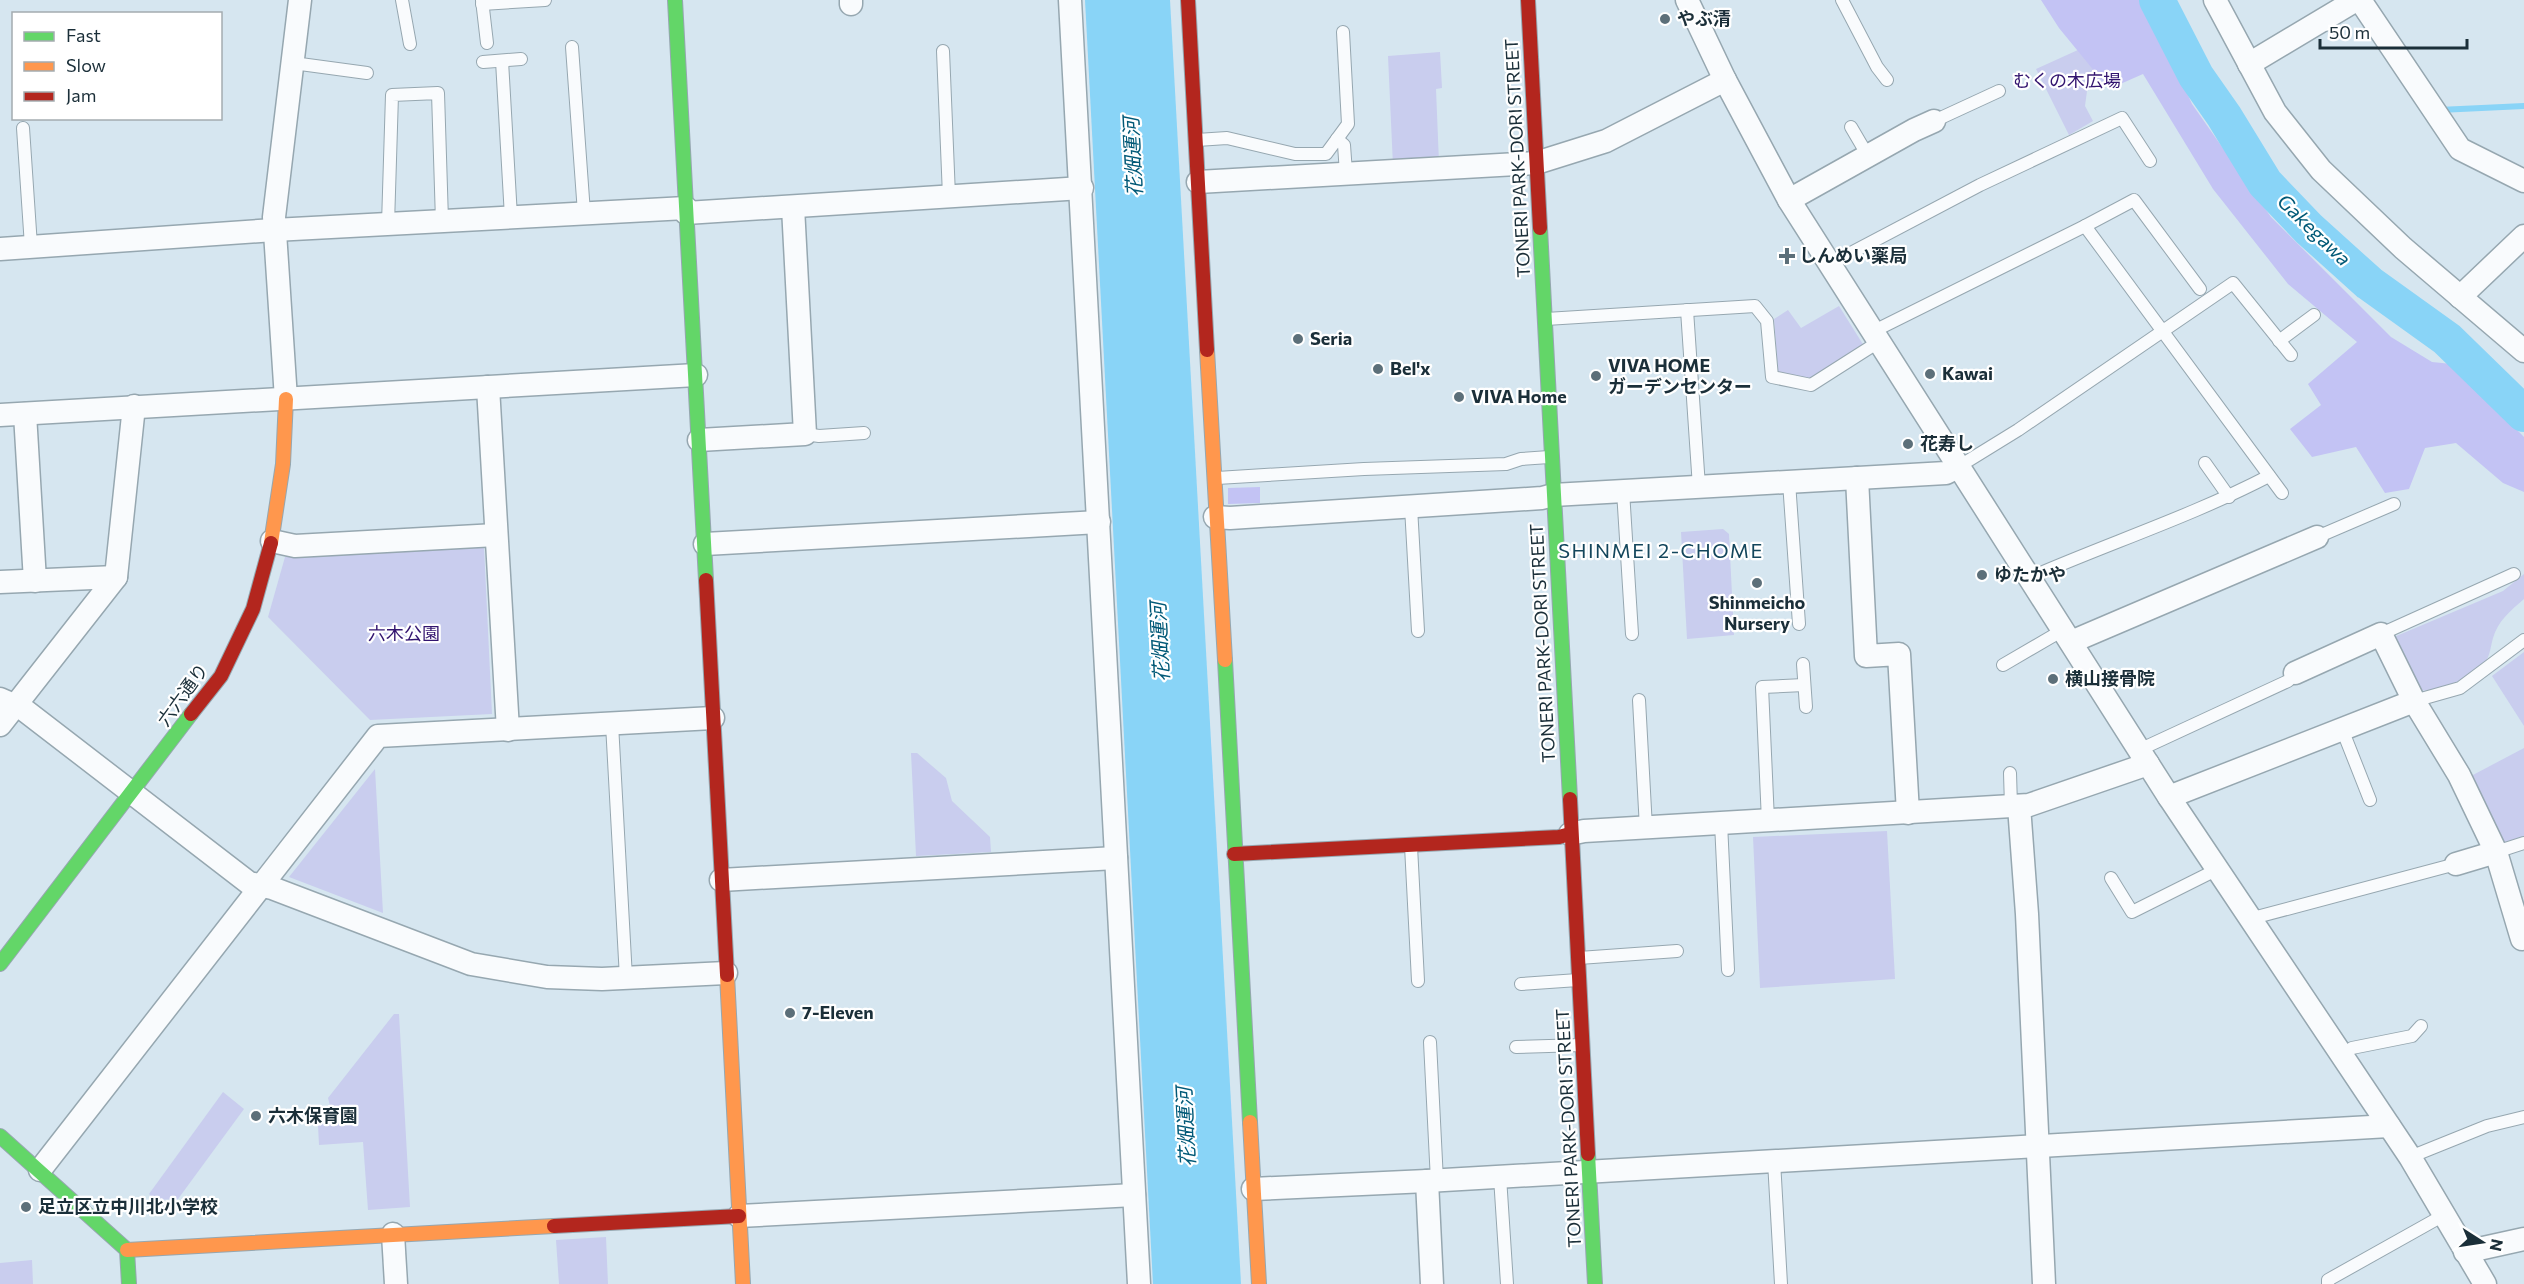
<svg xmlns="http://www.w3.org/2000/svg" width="2524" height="1284" viewBox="0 0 2524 1284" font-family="Commissioner,'Noto Sans JP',sans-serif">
<rect width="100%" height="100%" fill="#d6e6f0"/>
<g fill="#c9cdee">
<path d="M2133,25L2150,59L2087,91L2085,106L2093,121L2069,135L2036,69Z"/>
<path d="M1440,52L1442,88L1436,89L1439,163L1393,166L1388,56Z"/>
<path d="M1839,306L1864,346L1812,379L1778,372L1774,319L1788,310L1801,328Z"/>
<path d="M1723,529L1729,534L1734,635L1687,639L1681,532Z"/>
<path d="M484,547L492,714L370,720L268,617L285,557Z"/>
<path d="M2524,574V599C2510,611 2498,621 2493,638C2491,645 2490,655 2486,661C2474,677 2436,694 2416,690L2394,637L2503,591Z"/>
<path d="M2524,652V726L2492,676Z"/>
<path d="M2524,748V836L2505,842L2500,839L2471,776Z"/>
<path d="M917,753L946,778L952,801L990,837L991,852L916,856L911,753Z"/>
<path d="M375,769L383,913L289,877Z"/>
<path d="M1887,831L1895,979L1760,988L1753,837Z"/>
<path d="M394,1014H399L410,1207L368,1210L363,1142L319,1145L318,1125L330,1106L328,1098Z"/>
<path d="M223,1092L244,1109L178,1199L156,1200L149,1194Z"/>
<path d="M606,1237L608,1284H559L556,1240Z"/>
<path d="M32,1260L33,1284H0V1263Z"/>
</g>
<g fill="#c3c3f4">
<path d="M2041,0H2148L2161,36L2192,104L2271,217L2391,337L2432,362L2452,364L2524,437V492L2503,483L2456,443L2425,448L2409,489L2385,493L2356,447L2312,457L2290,429L2321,405L2308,384L2357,342L2288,284L2213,189L2143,74L2109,89L2059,28Z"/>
<path d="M1260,487V503L1228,504V488Z"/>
</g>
<path fill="#89d4f7" d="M1085,0H1170L1241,1284H1153Z"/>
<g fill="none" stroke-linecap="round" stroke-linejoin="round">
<path stroke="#89d4f7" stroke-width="6" d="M2439,110L2524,106"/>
<path stroke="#89d4f7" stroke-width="36" d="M2157,0L2196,76L2224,116L2265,183L2309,229L2369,283L2447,339L2524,414"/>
<defs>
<g id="lane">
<path d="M402,0L410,44"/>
<path d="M482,0L487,43"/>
<path d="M1842,0L1877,67L1887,80"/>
<path d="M482,4L545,0"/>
<path d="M572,47L584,213"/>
<path d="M943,51L949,196"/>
<path d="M502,61L511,217"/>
<path d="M483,62L521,59"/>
<path d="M293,63L367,73"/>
<path d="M1934,121L1999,91"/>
<path d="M1851,127L1868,156"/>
<path d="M23,128L31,246"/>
<path d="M1337,139L1344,145L1346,173"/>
<path d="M1197,140L1227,138L1295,154H1326L1348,124L1343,32"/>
<path d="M388,224L392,95L438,93L442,221"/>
<path d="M2085,226L2134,200L2200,289"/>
<path d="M1830,264L1980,185L2122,118L2150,161"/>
<path d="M1687,310L1699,487"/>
<path d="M1546,319L1755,306L1767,321L1772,377L1811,385L1880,341"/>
<path d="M1874,331L2085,226L2282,493"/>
<path d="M2279,341L2314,315"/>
<path d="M805,434L819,436L864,433"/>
<path d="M2205,463L2229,497"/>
<path d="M1958,467L2018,430L2233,283L2291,355"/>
<path d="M1217,478L1364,469L1506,464L1521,459L1549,457"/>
<path d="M1789,482L1799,624"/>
<path d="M1623,491L1632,634"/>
<path d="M1411,507L1418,631"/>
<path d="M2317,537L2394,504"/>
<path d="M2029,578C2109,543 2192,516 2269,476"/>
<path d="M2381,634L2514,574"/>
<path d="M1803,664L1806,707"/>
<path d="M2003,665L2063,630"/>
<path d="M1639,700L1646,828"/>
<path d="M2414,701L2460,688L2524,640"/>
<path d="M612,724L626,978"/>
<path d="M2342,729L2370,800"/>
<path d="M2139,750L2288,681L2295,673"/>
<path d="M2010,773L2011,806"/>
<path d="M1768,821L1762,687L1804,685"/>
<path d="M1721,823L1728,970"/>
<path d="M1411,846L1418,981"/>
<path d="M2496,852L2524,843"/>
<path d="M2111,878L2132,912L2216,870"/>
<path d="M2249,919L2456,864"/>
<path d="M1579,958L1677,951"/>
<path d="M1521,984L1578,980"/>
<path d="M1430,1042L1437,1181"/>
<path d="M1516,1047L1582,1045"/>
<path d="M2342,1056L2352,1048L2412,1036L2421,1026"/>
<path d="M2410,1157L2487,1126L2524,1117"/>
<path d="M1774,1161L1781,1284"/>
<path d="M1500,1177L1507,1284"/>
<path d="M2328,1284V1280L2444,1215"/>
</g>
<g id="street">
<path d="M851,0V4"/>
<path d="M1070,0L1139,1284"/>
<path d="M1687,0L1725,80L1789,200L2169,797L2410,1157L2485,1284"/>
<path d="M2215,0L2275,112L2321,170L2403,248L2524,351"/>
<path d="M2360,0L2460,149L2524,181"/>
<path d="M2249,64L2356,0"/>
<path d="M1198,182L1536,163L1606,141L1725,80"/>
<path d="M1789,200L1914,130L1934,121"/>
<path d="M686,213L1082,188"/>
<path d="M0,249L274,230L686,208"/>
<path d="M2460,297L2524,236"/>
<path d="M488,387L508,730"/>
<path d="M286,399L274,217L300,0"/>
<path d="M25,414L35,581"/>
<path d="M0,415L696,375"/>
<path d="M699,440L805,434L793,207"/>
<path d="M1857,478L1866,656L1899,654L1908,813"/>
<path d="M1215,517L1230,518L1542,498L1553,495L1946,473L1958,467"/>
<path d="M272,541L295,546L496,535"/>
<path d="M705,544L1099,522"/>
<path d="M0,582L116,577"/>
<path d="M2071,642L2317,537"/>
<path d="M2295,673L2381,634L2414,701L2459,775L2496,852L2522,939"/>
<path d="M0,699L23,709L249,883L272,888L471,964L547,977L602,979L726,973"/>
<path d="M0,725L116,577L134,406"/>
<path d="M2169,797L2414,701"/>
<path d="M2019,806L2027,914L2044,1284"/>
<path d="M1570,834L1584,831L2029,805L2148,764"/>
<path d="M2456,864L2496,852"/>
<path d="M721,880L1116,858"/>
<path d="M40,1170L378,736L713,718"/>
<path d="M1427,1181L1432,1284"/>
<path d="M1253,1189L1427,1181L2389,1126"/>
<path d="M739,1216L1134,1195"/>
<path d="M393,1234L396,1284"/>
<path d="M2465,1252L2524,1239"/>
</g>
<g id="fast">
<path d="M675,0L706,580"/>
<path d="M1540,228L1570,799"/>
<path d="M1225,660L1250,1122"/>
<path d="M0,964L191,714"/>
<path d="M0,1136L127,1250L129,1284"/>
<path d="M1588,1154L1595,1284"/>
</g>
<g id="slow">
<path d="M1207,350L1225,660"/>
<path d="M271,543L283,464L286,399"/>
<path d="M727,975L743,1284"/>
<path d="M1250,1122L1259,1284"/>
<path d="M127,1250L554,1226"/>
</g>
<g id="jam">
<path d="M1188,0L1207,350"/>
<path d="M1528,0L1540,228"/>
<path d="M706,580L727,975"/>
<path d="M191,714L221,676L253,609L271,543"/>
<path d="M1570,799L1588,1154"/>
<path d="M1234,854L1559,837L1570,834"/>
<path d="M554,1226L739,1216"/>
</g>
</defs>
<use href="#lane" stroke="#96a7b0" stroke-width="14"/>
<use href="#street" stroke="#96a7b0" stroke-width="25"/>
<use href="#fast" stroke="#96a7b0" stroke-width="16"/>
<use href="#slow" stroke="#96a7b0" stroke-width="16"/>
<use href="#jam" stroke="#96a7b0" stroke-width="16"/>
<use href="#lane" stroke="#f9fbfd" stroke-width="12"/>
<use href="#street" stroke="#f9fbfd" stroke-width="22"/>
<use href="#fast" stroke="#63d668" stroke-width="14"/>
<use href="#slow" stroke="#ff974d" stroke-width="14"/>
<use href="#jam" stroke="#b3261e" stroke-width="14"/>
</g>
<g fill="#5c6f79" stroke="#fff" stroke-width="2">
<circle cx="1665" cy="19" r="6"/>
<path d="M1784 247h6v6h6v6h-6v6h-6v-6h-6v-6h6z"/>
<circle cx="1298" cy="339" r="6"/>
<circle cx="1378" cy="369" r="6"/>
<circle cx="1930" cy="374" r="6"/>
<circle cx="1596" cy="376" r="6"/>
<circle cx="1459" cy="397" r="6"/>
<circle cx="1908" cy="444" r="6"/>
<circle cx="1982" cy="575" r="6"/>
<circle cx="1757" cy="583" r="6"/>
<circle cx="2053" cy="679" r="6"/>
<circle cx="790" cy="1013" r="6"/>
<circle cx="256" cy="1116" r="6"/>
<circle cx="26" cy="1207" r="6"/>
</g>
<g text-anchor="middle" stroke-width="4.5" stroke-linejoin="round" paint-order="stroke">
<g font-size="18" font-weight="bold" fill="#1b2f39" stroke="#fff" text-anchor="start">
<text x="1677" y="25">やぶ清</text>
<text x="1799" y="262">しんめい薬局</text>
<text x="1310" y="345">Seria</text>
<text x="1608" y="372">VIVA HOME<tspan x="1608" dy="21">ガーデンセンター</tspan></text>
<text x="1390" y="375">Bel'x</text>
<text x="1942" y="380">Kawai</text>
<text x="1471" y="403">VIVA Home</text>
<text x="1920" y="450">花寿し</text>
<text x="1994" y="581">ゆたかや</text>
<text x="1757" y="609" text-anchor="middle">Shinmeicho<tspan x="1757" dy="21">Nursery</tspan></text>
<text x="2065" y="685">横山接骨院</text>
<text x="802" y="1019">7-Eleven</text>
<text x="268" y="1122">六木保育園</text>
<text x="38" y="1213">足立区立中川北小学校</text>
</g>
<g font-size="18" fill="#32146f" stroke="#fff">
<text x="2067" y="87">むくの木広場</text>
<text x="404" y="640">六木公園</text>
</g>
<g font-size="18" fill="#1b2f39" stroke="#fff">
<text transform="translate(1518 158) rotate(-93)" y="6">TONERI PARK-DORI STREET</text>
<text transform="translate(1543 643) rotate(-93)" y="6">TONERI PARK-DORI STREET</text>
<text transform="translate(183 695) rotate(-54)" y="6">六六通り</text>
<text transform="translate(1569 1128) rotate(-93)" y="6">TONERI PARK-DORI STREET</text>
</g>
<g font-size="20" font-style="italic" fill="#015977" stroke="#fff">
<text transform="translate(1133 157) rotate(-93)" y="7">花畑運河</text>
<text transform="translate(2314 230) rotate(44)" y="7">Gakegawa</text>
<text transform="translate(1160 642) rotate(-93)" y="7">花畑運河</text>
<text transform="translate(1186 1127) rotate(-93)" y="7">花畑運河</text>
</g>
<g font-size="20" letter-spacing="1.5" fill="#13465c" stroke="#fff">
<text x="1661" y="558">SHINMEI 2-CHOME</text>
</g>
</g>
<rect x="12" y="12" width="210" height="108" fill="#ffffff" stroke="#a4acb0" stroke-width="1.5"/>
<rect x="24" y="32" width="30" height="9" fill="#63d668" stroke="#a4acb0" stroke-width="1.5"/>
<text x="66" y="42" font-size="18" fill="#1b2f39">Fast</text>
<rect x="24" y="62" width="30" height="9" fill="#ff974d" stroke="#a4acb0" stroke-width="1.5"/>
<text x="66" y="72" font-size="18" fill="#1b2f39">Slow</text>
<rect x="24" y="92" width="30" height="9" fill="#b3261e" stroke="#a4acb0" stroke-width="1.5"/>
<text x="66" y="102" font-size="18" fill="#1b2f39">Jam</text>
<g transform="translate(2482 1242) rotate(102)" stroke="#ffffff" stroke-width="4.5" paint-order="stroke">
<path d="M0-4.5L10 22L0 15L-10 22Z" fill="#1b2f39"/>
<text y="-9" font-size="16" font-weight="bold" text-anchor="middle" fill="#1b2f39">N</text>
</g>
<path d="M2320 39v9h147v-9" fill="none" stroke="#1b2f39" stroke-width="3"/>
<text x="2329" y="39" font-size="18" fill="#1b2f39" stroke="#ffffff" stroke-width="4.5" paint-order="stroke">50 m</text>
</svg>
